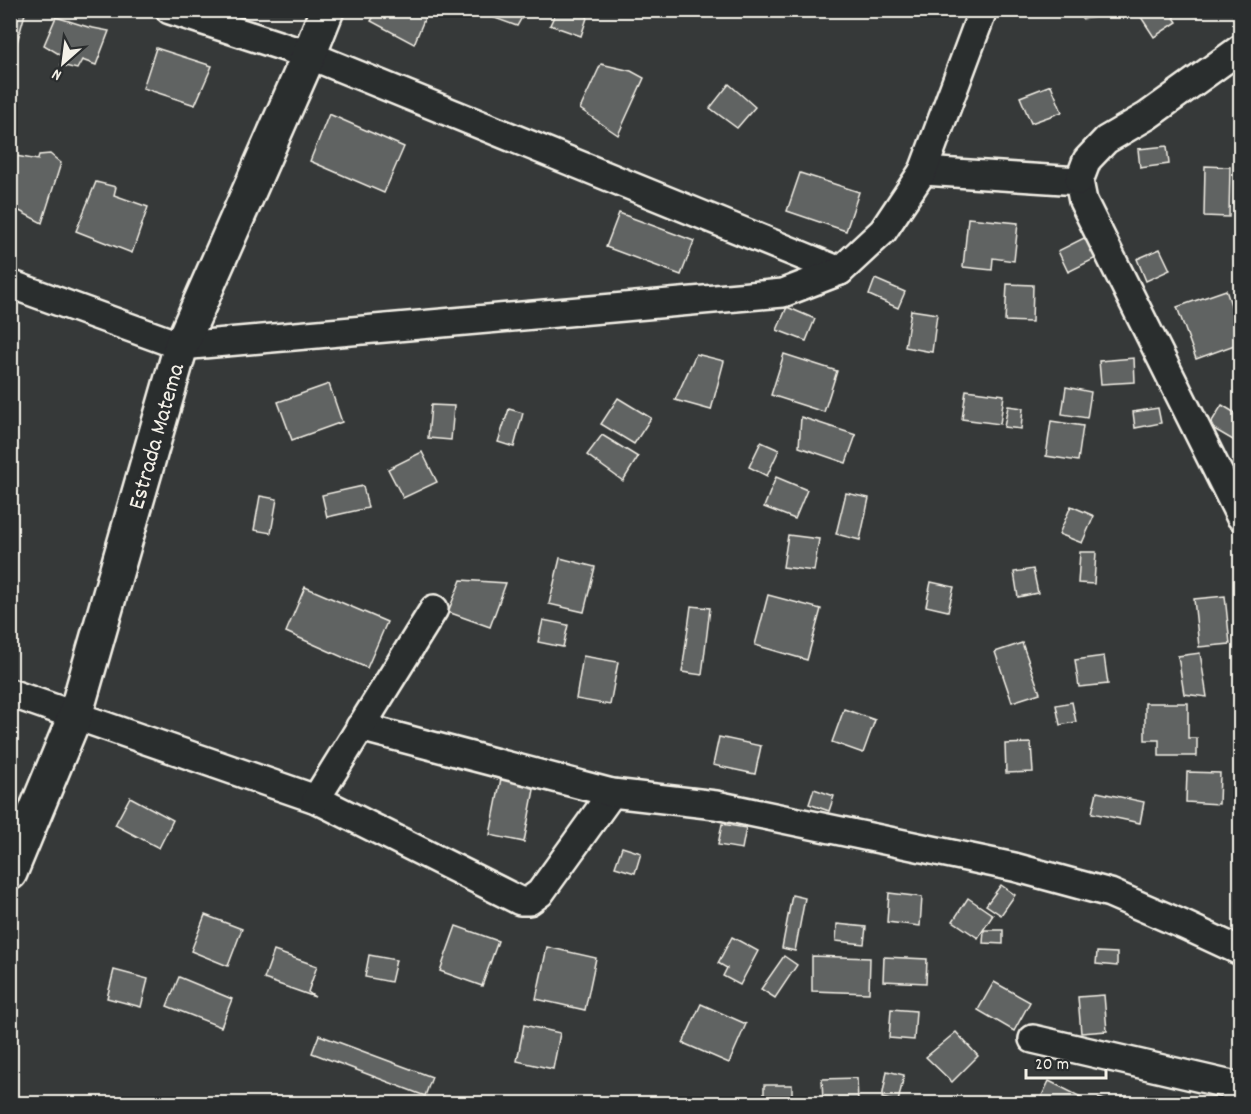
<svg xmlns="http://www.w3.org/2000/svg" width="1251" height="1114" viewBox="0 0 1251 1114" font-family="Dekko,sans-serif">
<rect width="100%" height="100%" fill="#363939"/>
<filter id="ink" filterUnits="userSpaceOnUse"><feTurbulence type="fractalNoise" baseFrequency=".0167" numOctaves="2"/><feDisplacementMap in="SourceGraphic" scale="12" xChannelSelector="R" yChannelSelector="G"/><feConvolveMatrix kernelMatrix="1 2 1 2 8 2 1 2 1" color-interpolation-filters="sRGB"/></filter>
<g filter="url(#ink)">
<g fill="#616362" stroke="#f4f1e8" stroke-width="1.5">
<path d="M10,10H26L13,57H10Z"/>
<path d="M378,10H428L414,44L371,21Z"/>
<path d="M473,10H526L517,26Z"/>
<path d="M557,10H577L588,15L581,36L550,25Z"/>
<path d="M1081,10H1102L1103,16L1082,19Z"/>
<path d="M1169,10L1177,22L1154,37L1137,11Z"/>
<path d="M56,17L88,27L109,31L96,65L82,60L77,69L61,65L64,57L44,45Z"/>
<path d="M156,48L212,66L195,105L143,88Z"/>
<path d="M601,64L631,71L644,78L618,135L580,109Z"/>
<path d="M729,84L755,107L737,128L710,108Z"/>
<path d="M1051,85L1062,112L1031,123L1020,97Z"/>
<path d="M329,114L404,147L384,193L310,161Z"/>
<path d="M1167,146L1169,164L1140,168L1138,149Z"/>
<path d="M50,154L61,163L42,223L10,206V155L38,160L39,155Z"/>
<path d="M1205,166L1230,167L1229,217L1204,216Z"/>
<path d="M800,173L859,192L846,231L787,211Z"/>
<path d="M96,182L116,187L114,195L148,207L132,253L76,231Z"/>
<path d="M619,213L694,241L681,275L606,247Z"/>
<path d="M968,218L1018,223L1014,261L993,258L992,270L963,267Z"/>
<path d="M1088,236L1098,257L1068,272L1058,251Z"/>
<path d="M1160,249L1170,270L1146,281L1137,259Z"/>
<path d="M875,279L905,292L898,308L869,295Z"/>
<path d="M1007,284L1033,285L1032,322L1005,321Z"/>
<path d="M1226,290L1240,332V343L1196,359L1177,307Z"/>
<path d="M787,307L815,319L806,341L777,330Z"/>
<path d="M911,310L937,314L932,352L905,347Z"/>
<path d="M696,354L724,361L711,410L675,400Z"/>
<path d="M784,354L837,371L824,412L771,395Z"/>
<path d="M1134,358L1135,382L1101,384L1099,361Z"/>
<path d="M329,384L342,422L292,440L278,402Z"/>
<path d="M1066,387L1091,392L1087,418L1062,414Z"/>
<path d="M966,390L1004,395L1000,424L962,419Z"/>
<path d="M618,398L651,418L634,444L601,424Z"/>
<path d="M431,405L454,406L451,440L428,438Z"/>
<path d="M1222,405L1240,416V440L1238,443L1209,426Z"/>
<path d="M1008,406L1023,408L1021,429L1004,427Z"/>
<path d="M1158,408L1161,423L1135,428L1133,412Z"/>
<path d="M509,409L523,413L514,447L498,442Z"/>
<path d="M801,417L856,435L846,463L799,447Z"/>
<path d="M1051,421L1083,426L1078,461L1046,456Z"/>
<path d="M602,435L638,457L623,481L587,455Z"/>
<path d="M761,442L779,450L767,476L749,467Z"/>
<path d="M422,452L437,482L403,498L388,469Z"/>
<path d="M776,477L807,490L795,519L764,507Z"/>
<path d="M363,486L368,508L327,517L322,495Z"/>
<path d="M846,493L869,498L860,540L836,534Z"/>
<path d="M260,496L277,499L271,533L254,530Z"/>
<path d="M1071,506L1094,516L1082,543L1059,534Z"/>
<path d="M788,535L819,539L814,571L783,567Z"/>
<path d="M1080,552H1096L1094,584L1078,583Z"/>
<path d="M560,558L595,567L584,612L549,604Z"/>
<path d="M1033,569L1038,593L1018,597L1014,572Z"/>
<path d="M461,580L506,583L490,627L448,612Z"/>
<path d="M931,582L954,587L948,611L926,606Z"/>
<path d="M305,587L387,622L367,668L286,632Z"/>
<path d="M768,595L821,609L807,660L755,645Z"/>
<path d="M1225,596L1230,644L1199,647L1194,599Z"/>
<path d="M691,606L710,608L702,675L682,672Z"/>
<path d="M543,620L568,625L563,647L538,642Z"/>
<path d="M1022,643L1040,693L1012,702L995,652Z"/>
<path d="M1200,653L1207,697L1184,694L1178,656Z"/>
<path d="M583,656L618,662L610,705L576,699Z"/>
<path d="M1104,656L1108,684L1079,687L1075,660Z"/>
<path d="M1072,702L1076,722L1060,725L1056,705Z"/>
<path d="M1145,703H1188V738H1197V756H1159V740H1145Z"/>
<path d="M844,709L875,720L863,753L832,742Z"/>
<path d="M719,737L761,746L755,774L713,765Z"/>
<path d="M1031,743L1033,772L1006,773L1005,744Z"/>
<path d="M1187,772L1220,773L1219,804L1186,802Z"/>
<path d="M502,773L536,779L524,842L490,835Z"/>
<path d="M814,789L834,796L829,811L809,804Z"/>
<path d="M1097,792L1144,802L1140,823L1092,813Z"/>
<path d="M130,797L173,820L159,848L115,825Z"/>
<path d="M722,824L746,828L742,849L718,845Z"/>
<path d="M622,847L641,853L635,873L615,867Z"/>
<path d="M1001,885L1015,895L1001,915L986,905Z"/>
<path d="M889,893L922,897L920,926L887,922Z"/>
<path d="M792,895L805,898L795,951L782,948Z"/>
<path d="M968,898L993,915L978,938L953,921Z"/>
<path d="M205,915L242,929L228,966L191,951Z"/>
<path d="M837,924L866,927L864,944L836,941Z"/>
<path d="M456,926L498,941L482,986L440,971Z"/>
<path d="M984,930H1003V944L983,943Z"/>
<path d="M732,937L758,951L740,985L723,976L727,968L718,963Z"/>
<path d="M547,947L596,958L585,1010L536,999Z"/>
<path d="M274,951L317,966L308,992L315,997L264,979Z"/>
<path d="M1097,952L1117,953V966L1096,964Z"/>
<path d="M369,955L396,960L391,982L365,977Z"/>
<path d="M784,956L797,965L775,998L761,989Z"/>
<path d="M812,956L870,958L869,993L812,991Z"/>
<path d="M884,957L927,959L926,983L883,981Z"/>
<path d="M114,970L148,979L141,1007L107,998Z"/>
<path d="M179,977L232,999L221,1027L167,1006Z"/>
<path d="M994,982L1030,1002L1014,1031L978,1010Z"/>
<path d="M1104,995L1107,1031L1081,1033L1078,997Z"/>
<path d="M701,1004L746,1024L729,1063L683,1043Z"/>
<path d="M891,1009L916,1011L914,1040L889,1038Z"/>
<path d="M524,1025L560,1033L553,1069L517,1061Z"/>
<path d="M956,1032L978,1056L952,1082L926,1057Z"/>
<path d="M319,1035L432,1077L425,1096L312,1053Z"/>
<path d="M887,1071L904,1075L898,1102L882,1098Z"/>
<path d="M857,1078L858,1102L823,1103L822,1079Z"/>
<path d="M1049,1081L1081,1097L1078,1104H1038Z"/>
<rect x="764" y="1085" width="28" height="19"/>
<path d="M1099,1098L1116,1104H1097Z"/>
</g>
<g fill="none" stroke-linecap="round" stroke-linejoin="round">
<defs>
<g id="street">
<path d="M170,10L309,55L840,271"/>
<path d="M923,171L1079,181L1083,201L1240,516"/>
<path d="M1079,181L1087,160L1106,140L1147,116L1240,49"/>
<path d="M10,284L181,346L783,293L840,271L883,231L923,171L983,10"/>
<path d="M10,693L316,799L520,901H529L540,893L612,793"/>
<path d="M360,727L612,793L716,805L1014,867L1110,893L1184,925L1240,951"/>
<path d="M316,799L434,609"/>
<path d="M1033,1039L1240,1087"/>
</g>
<path id="secondary" d="M10,873L75,716L181,346L309,55L327,10"/>
</defs>
<use href="#street" stroke="#f4f1e8" stroke-width="32"/>
<use href="#secondary" stroke="#f4f1e8" stroke-width="38"/>
<use href="#street" stroke="#2a2d2e" stroke-width="27"/>
<use href="#secondary" stroke="#2a2d2e" stroke-width="33"/>
</g>
</g>
<g text-anchor="middle" stroke-width="6" stroke-linejoin="round" paint-order="stroke">
<g font-size="24" fill="#f4f1e8" stroke="#2a2d2e">
<text transform="translate(155 436) rotate(-74)" y="8">Estrada Matema</text>
</g>
</g>
<rect width="1251" height="1114" fill="none" stroke="#2a2d2e" stroke-width="36"/>
<rect x="18" y="18" width="1215" height="1078" fill="none" stroke="#f4f1e8" stroke-width="2" filter="url(#ink)"/>
<g transform="translate(63 63) rotate(208)" stroke="#2a2d2e" stroke-width="4.5" paint-order="stroke">
<path d="M0-4.5L10 22L0 15L-10 22Z" fill="#f4f1e8"/>
<text y="-9" font-size="16" font-weight="bold" text-anchor="middle" fill="#f4f1e8">N</text>
</g>
<path d="M1026 1069v9h80v-9" fill="none" stroke="#f4f1e8" stroke-width="3"/>
<text x="1035" y="1069" font-size="18" fill="#f4f1e8" stroke="#2a2d2e" stroke-width="4.5" paint-order="stroke">20 m</text>
</svg>
